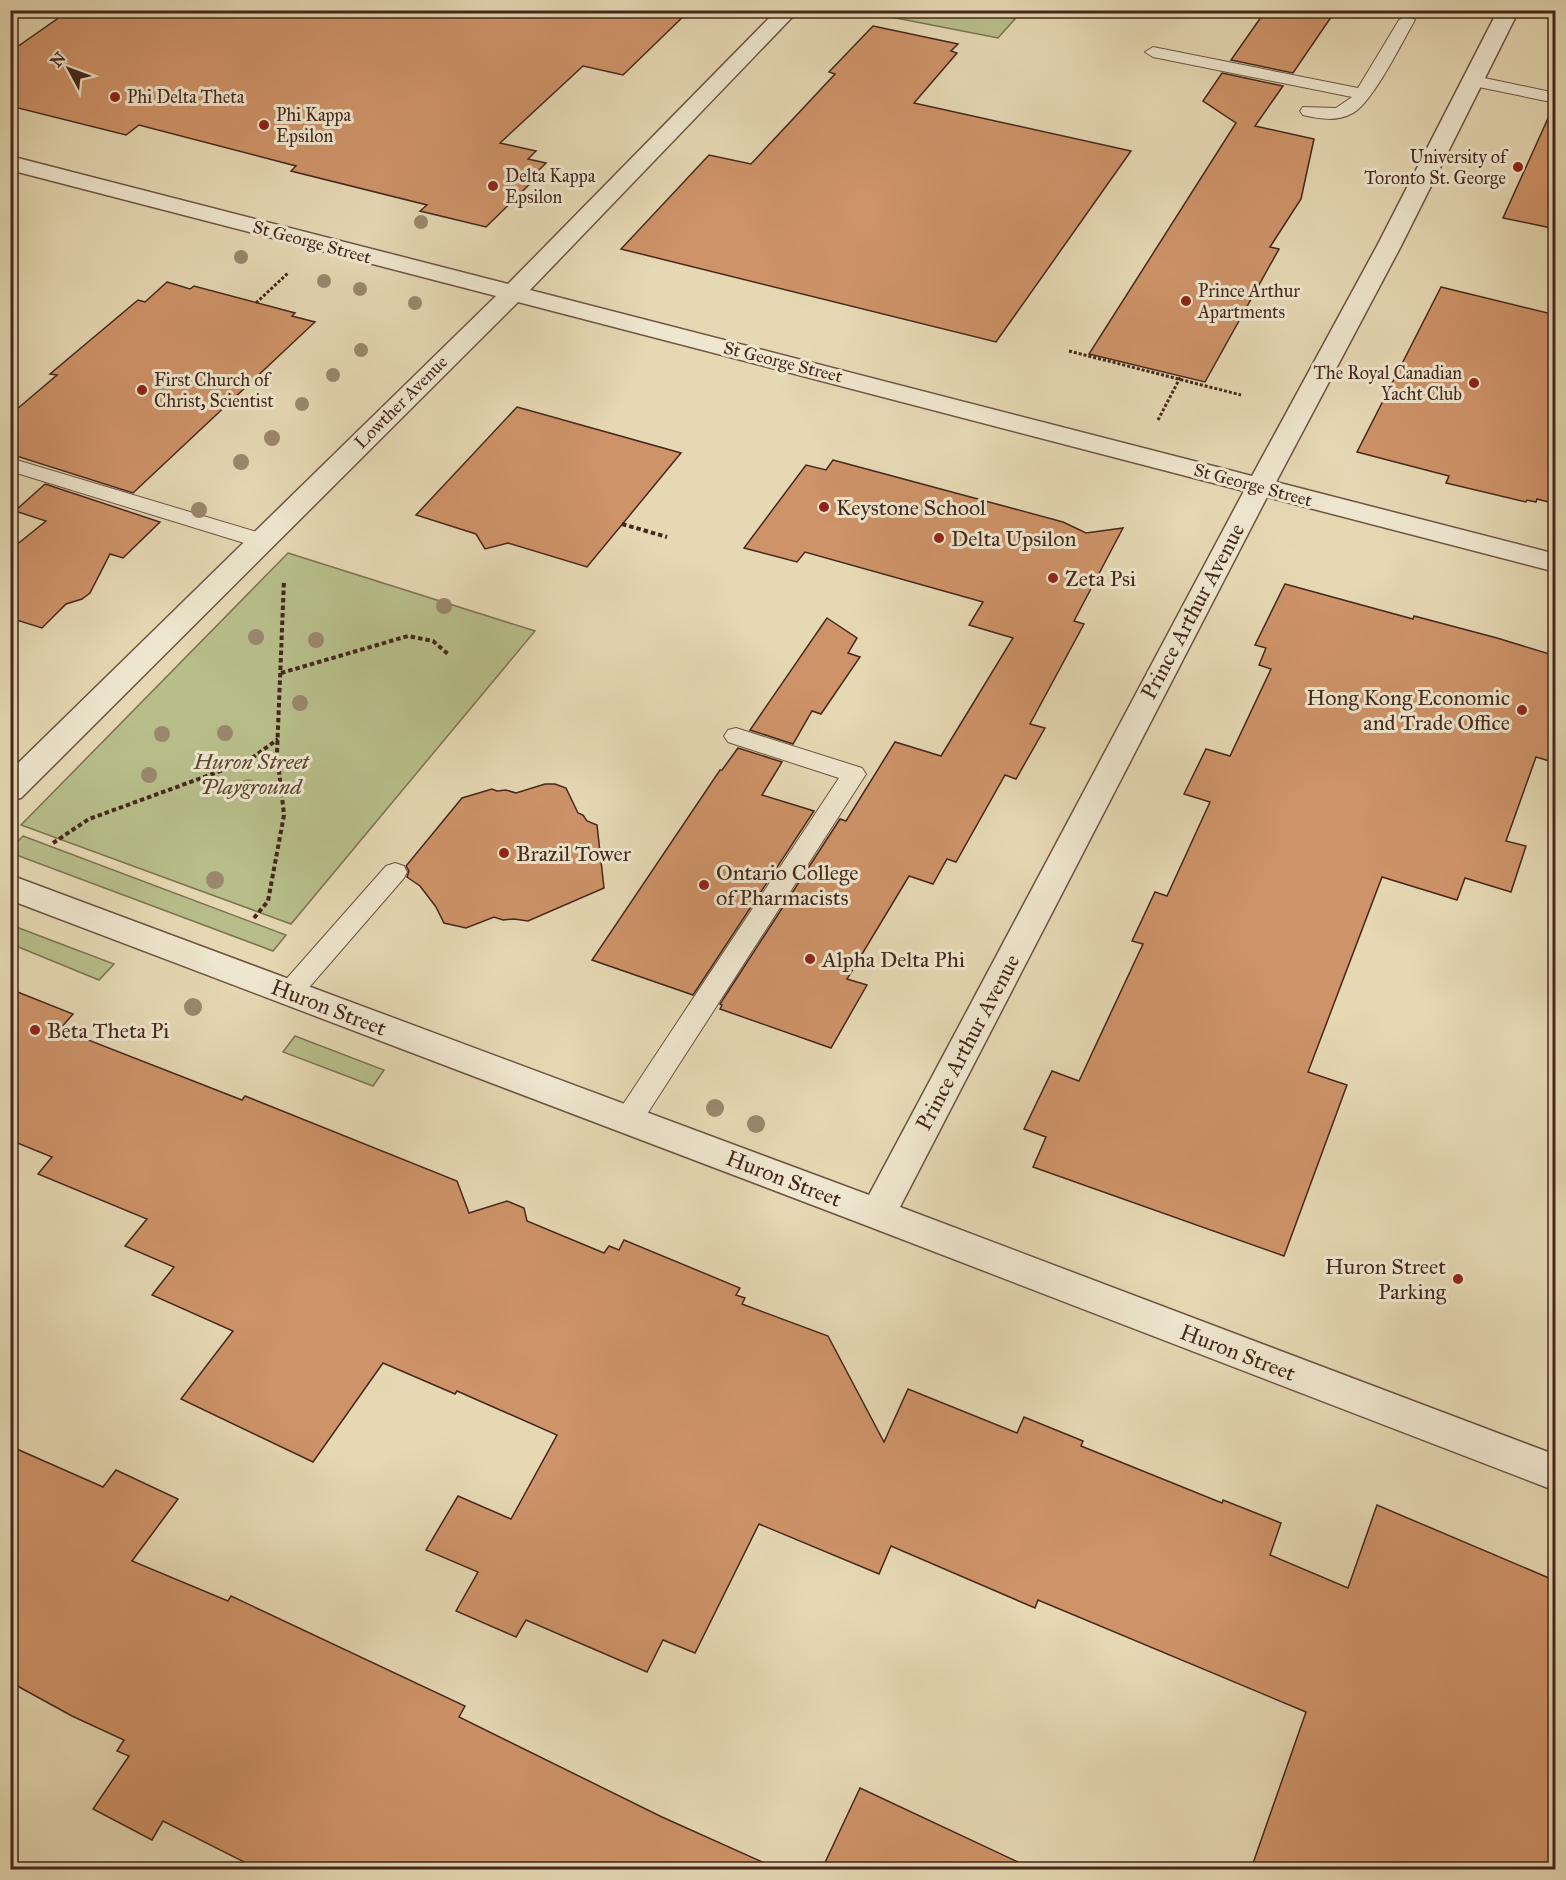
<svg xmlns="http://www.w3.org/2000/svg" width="1566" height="1880" viewBox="0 0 1566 1880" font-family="'IM FELL Great Primer',serif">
<rect width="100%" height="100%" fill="#e5d8b3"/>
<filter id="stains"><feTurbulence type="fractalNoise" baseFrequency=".00333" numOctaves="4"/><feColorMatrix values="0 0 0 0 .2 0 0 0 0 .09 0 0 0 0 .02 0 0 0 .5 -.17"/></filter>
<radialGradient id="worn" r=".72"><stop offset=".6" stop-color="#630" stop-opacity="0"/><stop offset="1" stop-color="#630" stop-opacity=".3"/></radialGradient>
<g fill="#b7be8a" stroke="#7e7253" stroke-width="1.5">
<path d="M860,11L1022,10V11L998,38Z"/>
<path d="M288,553L535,631L291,924L21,825Z"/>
<path d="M23,836L286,935L273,951L11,853V848Z"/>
<path d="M11,925L114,964L99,980L11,944Z"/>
<path d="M295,1036L384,1070L373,1086L283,1052Z"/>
</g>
<g fill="#ce9368" stroke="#45271c" stroke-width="1.5">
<path d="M70,10H690L623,75L583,66L500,143L536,151L528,159L546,163L535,174L539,175L486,227L420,211L427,205L291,171L296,166L139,125L126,135L10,106V52Z"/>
<path d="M1266,10H1336L1293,73L1231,60Z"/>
<path d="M873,26L958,44L951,51L957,53L914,103L1131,151L996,342L621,249L709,155L751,164L835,74L829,72Z"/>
<path d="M1222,73L1283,86L1255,126L1314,139L1301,199L1270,247L1279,249L1205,382L1089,354L1236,123L1203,101Z"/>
<path d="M1554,105L1556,229L1503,218Z"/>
<path d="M167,282L190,289L194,286L295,313L292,316L315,322L133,493L10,454V415L57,375L50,374L138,300L145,302Z"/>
<path d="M1441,287L1556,315V504L1537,499L1536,502L1527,500L1526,502L1446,483L1449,476L1357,452Z"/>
<path d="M517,407L681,453L587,567L508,543L485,549L476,534L416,515Z"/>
<path d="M833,460L1063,522L1086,533L1123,528L1074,621L1084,624L1030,724L1045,728L1016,779L1005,775L956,862L947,859L933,884L909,876L847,979L867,985L831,1048L720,1009L722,1005L720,1004L840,819L846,821L895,742L941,756L1013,638L969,625L983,602L805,552L797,562L744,548L806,465L826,470Z"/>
<path d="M45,484L160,522L123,558L110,554L90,593L82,599L66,604L42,628L10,618V550L46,521L15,511Z"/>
<path d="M1285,584L1413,619L1414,616L1497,638L1556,656V763L1536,757L1506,841L1526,846L1511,892L1465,878L1457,900L1382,877L1308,1072L1347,1085L1284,1256L1033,1167L1046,1137L1024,1129L1052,1071L1079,1081L1143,944L1132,941L1155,892L1167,896L1210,802L1184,794L1206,749L1230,756L1271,669L1259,665L1266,648L1255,645Z"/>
<path d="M827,618L857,638L848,653L860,657L821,714L812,711L793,744L750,730Z"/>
<path d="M738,748L782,762L762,795L814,811L693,995L592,960L720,770H722Z"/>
<path d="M545,784H555L566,788L578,813L583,815L587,821L597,825L604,888L528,921L514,919L503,920L494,917L466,928L444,923L436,907L420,886L407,877L409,871L406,866L462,798L492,789L497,791L506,790L516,793Z"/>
<path d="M10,989L73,1014L60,1029L242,1100L245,1096L457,1181L469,1213L507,1201L524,1208L527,1221L604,1253L609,1246L619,1250L624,1240L740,1288L736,1295L745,1298L742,1304L828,1336L884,1442L908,1389L1017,1433L1024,1417L1083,1441L1081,1446L1222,1503L1223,1500L1281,1523L1270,1555L1348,1588L1377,1505L1556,1581V1869H1251L1306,1712L1038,1600L1035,1608L891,1546L879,1574L759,1524L695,1653L663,1640L647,1672L526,1620L516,1637L456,1611L478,1572L426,1550L458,1496L511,1519L557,1435L457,1391L455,1394L383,1363L313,1462L181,1399L233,1331L152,1295L174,1267L125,1246L147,1219L38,1174L52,1157L10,1140Z"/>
<path d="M10,1446L103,1487L116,1470L178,1499L132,1561L228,1601L231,1596L465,1706L459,1717L662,1817L778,1869H258L163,1821L152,1840L93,1809L129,1756L117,1751L124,1740L72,1716L10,1682Z"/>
<path d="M860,1788L1033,1869H822Z"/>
</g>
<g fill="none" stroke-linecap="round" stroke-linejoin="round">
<defs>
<g id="service">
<path d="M1407,15L1415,20C1402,42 1373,102 1353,113C1337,122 1320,119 1303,115L1300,111L1303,107L1336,108L1352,97L1153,57L1145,52L1153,47L1358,88L1399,20Z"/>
<path d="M1475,76L1556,93V103L1469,85L1467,81L1469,77Z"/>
<path d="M10,458L270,536L273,541L270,546L262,548L254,546L10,471Z"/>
<path d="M736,728L862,768L866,774L638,1128L628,1131L618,1128L614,1120L618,1112L839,778L728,742L724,736L728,730Z"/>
<path d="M395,863L404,866L407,872L404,878L299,999L290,1002L281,999L277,992L281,985L386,866Z"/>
</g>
<path id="minor" d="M777,10H799L530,290L1252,476L1377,246L1498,10H1519L1401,246L1276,482L1556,554V572L1267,497L900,1207L1556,1455V1491L865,1225L10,900V875L869,1195L1244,491L518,302L21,798L10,801V771L496,296L10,170V156L508,284Z"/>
</defs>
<use href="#service" stroke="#6d5342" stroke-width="2"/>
<use href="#minor" stroke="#6d5342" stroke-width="3"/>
<g stroke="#45271c" stroke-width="3" stroke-dasharray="3 2" stroke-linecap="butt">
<path d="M256,303L288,273"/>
<path d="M1069,351L1241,395"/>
<path d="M1158,420L1181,376"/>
</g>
<g stroke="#45271c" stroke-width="4" stroke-dasharray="4.5 3" stroke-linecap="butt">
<path d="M622,524L667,537"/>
<path d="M281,673L408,636L433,641L448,654"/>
<path d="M53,843L89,819L248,761L278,739"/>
<path d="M254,918L268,901L284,815L277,753L284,580"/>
</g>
<use href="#service" fill="#eee6ce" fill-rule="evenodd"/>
<use href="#minor" fill="#eee6ce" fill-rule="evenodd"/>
</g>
<g fill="#9a876c">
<circle cx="421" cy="222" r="7"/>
<circle cx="241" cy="257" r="7"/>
<circle cx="324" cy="281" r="7"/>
<circle cx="360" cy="289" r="7"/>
<circle cx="415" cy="303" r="7"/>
<circle cx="361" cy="350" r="7"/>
<circle cx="333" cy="375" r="7"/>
<circle cx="302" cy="404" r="7"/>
<circle cx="272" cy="438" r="8"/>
<circle cx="241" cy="462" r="8"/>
<circle cx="199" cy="510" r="8"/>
<circle cx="444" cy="606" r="8"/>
<circle cx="256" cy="637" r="8"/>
<circle cx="316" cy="640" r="8"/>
<circle cx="300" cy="703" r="8"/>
<circle cx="225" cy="733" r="8"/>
<circle cx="162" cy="734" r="8"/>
<circle cx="149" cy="775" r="8"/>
<circle cx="248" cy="787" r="8"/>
<circle cx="215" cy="880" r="9"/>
<circle cx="193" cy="1007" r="9"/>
<circle cx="715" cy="1108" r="9"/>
<circle cx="756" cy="1124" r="9"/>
</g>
<g fill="#8f2418" stroke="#eee6ce" stroke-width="2">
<circle cx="115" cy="97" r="6"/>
<circle cx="264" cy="125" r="6"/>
<circle cx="1518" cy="167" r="6"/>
<circle cx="493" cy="186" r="6"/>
<circle cx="1186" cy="301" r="6"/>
<circle cx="1474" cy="383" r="6"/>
<circle cx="142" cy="390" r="6"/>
<circle cx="824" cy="507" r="6"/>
<circle cx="939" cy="538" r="6"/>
<circle cx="1053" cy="578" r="6"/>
<circle cx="1522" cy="710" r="6"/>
<circle cx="504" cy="853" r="6"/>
<circle cx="704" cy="885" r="6"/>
<circle cx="810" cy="959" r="6"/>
<circle cx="35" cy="1030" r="6"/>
<circle cx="1458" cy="1279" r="6"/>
</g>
<g text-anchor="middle" stroke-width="6" stroke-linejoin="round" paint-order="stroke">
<g font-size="18" fill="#45271c" stroke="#eee6ce" text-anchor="start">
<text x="127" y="103">Phi Delta Theta</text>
<text x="276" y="121">Phi Kappa<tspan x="276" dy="21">Epsilon</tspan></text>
<text x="1506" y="163" text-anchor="end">University of<tspan x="1506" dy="21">Toronto St. George</tspan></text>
<text x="505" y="182">Delta Kappa<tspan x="505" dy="21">Epsilon</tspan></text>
<text x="1198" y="297">Prince Arthur<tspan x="1198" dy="21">Apartments</tspan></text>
<text x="1462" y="379" text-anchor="end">The Royal Canadian<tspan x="1462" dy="21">Yacht Club</tspan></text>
<text x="154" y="386">First Church of<tspan x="154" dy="21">Christ, Scientist</tspan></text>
</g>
<g font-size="18" fill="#45271c" stroke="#eee6ce">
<text transform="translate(312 242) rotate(15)" y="6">St George Street</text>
<text transform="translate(783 362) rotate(14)" y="6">St George Street</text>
<text transform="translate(401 402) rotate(-45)" y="6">Lowther Avenue</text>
<text transform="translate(1253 485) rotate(15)" y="6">St George Street</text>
</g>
<g font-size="22" fill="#45271c" stroke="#eee6ce" text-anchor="start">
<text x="836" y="515">Keystone School</text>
<text x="951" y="546">Delta Upsilon</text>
<text x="1065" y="586">Zeta Psi</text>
<text x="1510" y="705" text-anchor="end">Hong Kong Economic<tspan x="1510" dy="25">and Trade Office</tspan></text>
<text x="516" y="861">Brazil Tower</text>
<text x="716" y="880">Ontario College<tspan x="716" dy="25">of Pharmacists</tspan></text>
<text x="822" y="967">Alpha Delta Phi</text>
<text x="47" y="1038">Beta Theta Pi</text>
<text x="1446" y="1274" text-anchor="end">Huron Street<tspan x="1446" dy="25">Parking</tspan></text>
</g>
<g font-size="22" fill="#45271c" stroke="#eee6ce">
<text transform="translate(1192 611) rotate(-62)" y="8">Prince Arthur Avenue</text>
<text transform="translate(329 1007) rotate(21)" y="8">Huron Street</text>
<text transform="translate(967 1042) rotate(-62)" y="8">Prince Arthur Avenue</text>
<text transform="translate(784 1178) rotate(21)" y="8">Huron Street</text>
<text transform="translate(1238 1352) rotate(21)" y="8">Huron Street</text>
</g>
<g font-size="22" font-style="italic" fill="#5c4532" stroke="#eee6ce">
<text x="251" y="769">Huron Street<tspan x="251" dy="25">Playground</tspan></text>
</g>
</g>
<rect width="1566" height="1880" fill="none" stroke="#e5d8b3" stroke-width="36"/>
<rect x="12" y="12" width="1542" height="1856" fill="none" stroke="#45271c" stroke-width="3"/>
<rect x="18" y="18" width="1530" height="1844" fill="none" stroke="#45271c" stroke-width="1.5"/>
<g transform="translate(69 69) rotate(311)" stroke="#eee6ce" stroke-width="4.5" paint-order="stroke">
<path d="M0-4.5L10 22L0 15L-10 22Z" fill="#45271c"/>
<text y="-9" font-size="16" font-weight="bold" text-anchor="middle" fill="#45271c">N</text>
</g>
<rect width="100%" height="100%" filter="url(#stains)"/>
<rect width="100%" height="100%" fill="url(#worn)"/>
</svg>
